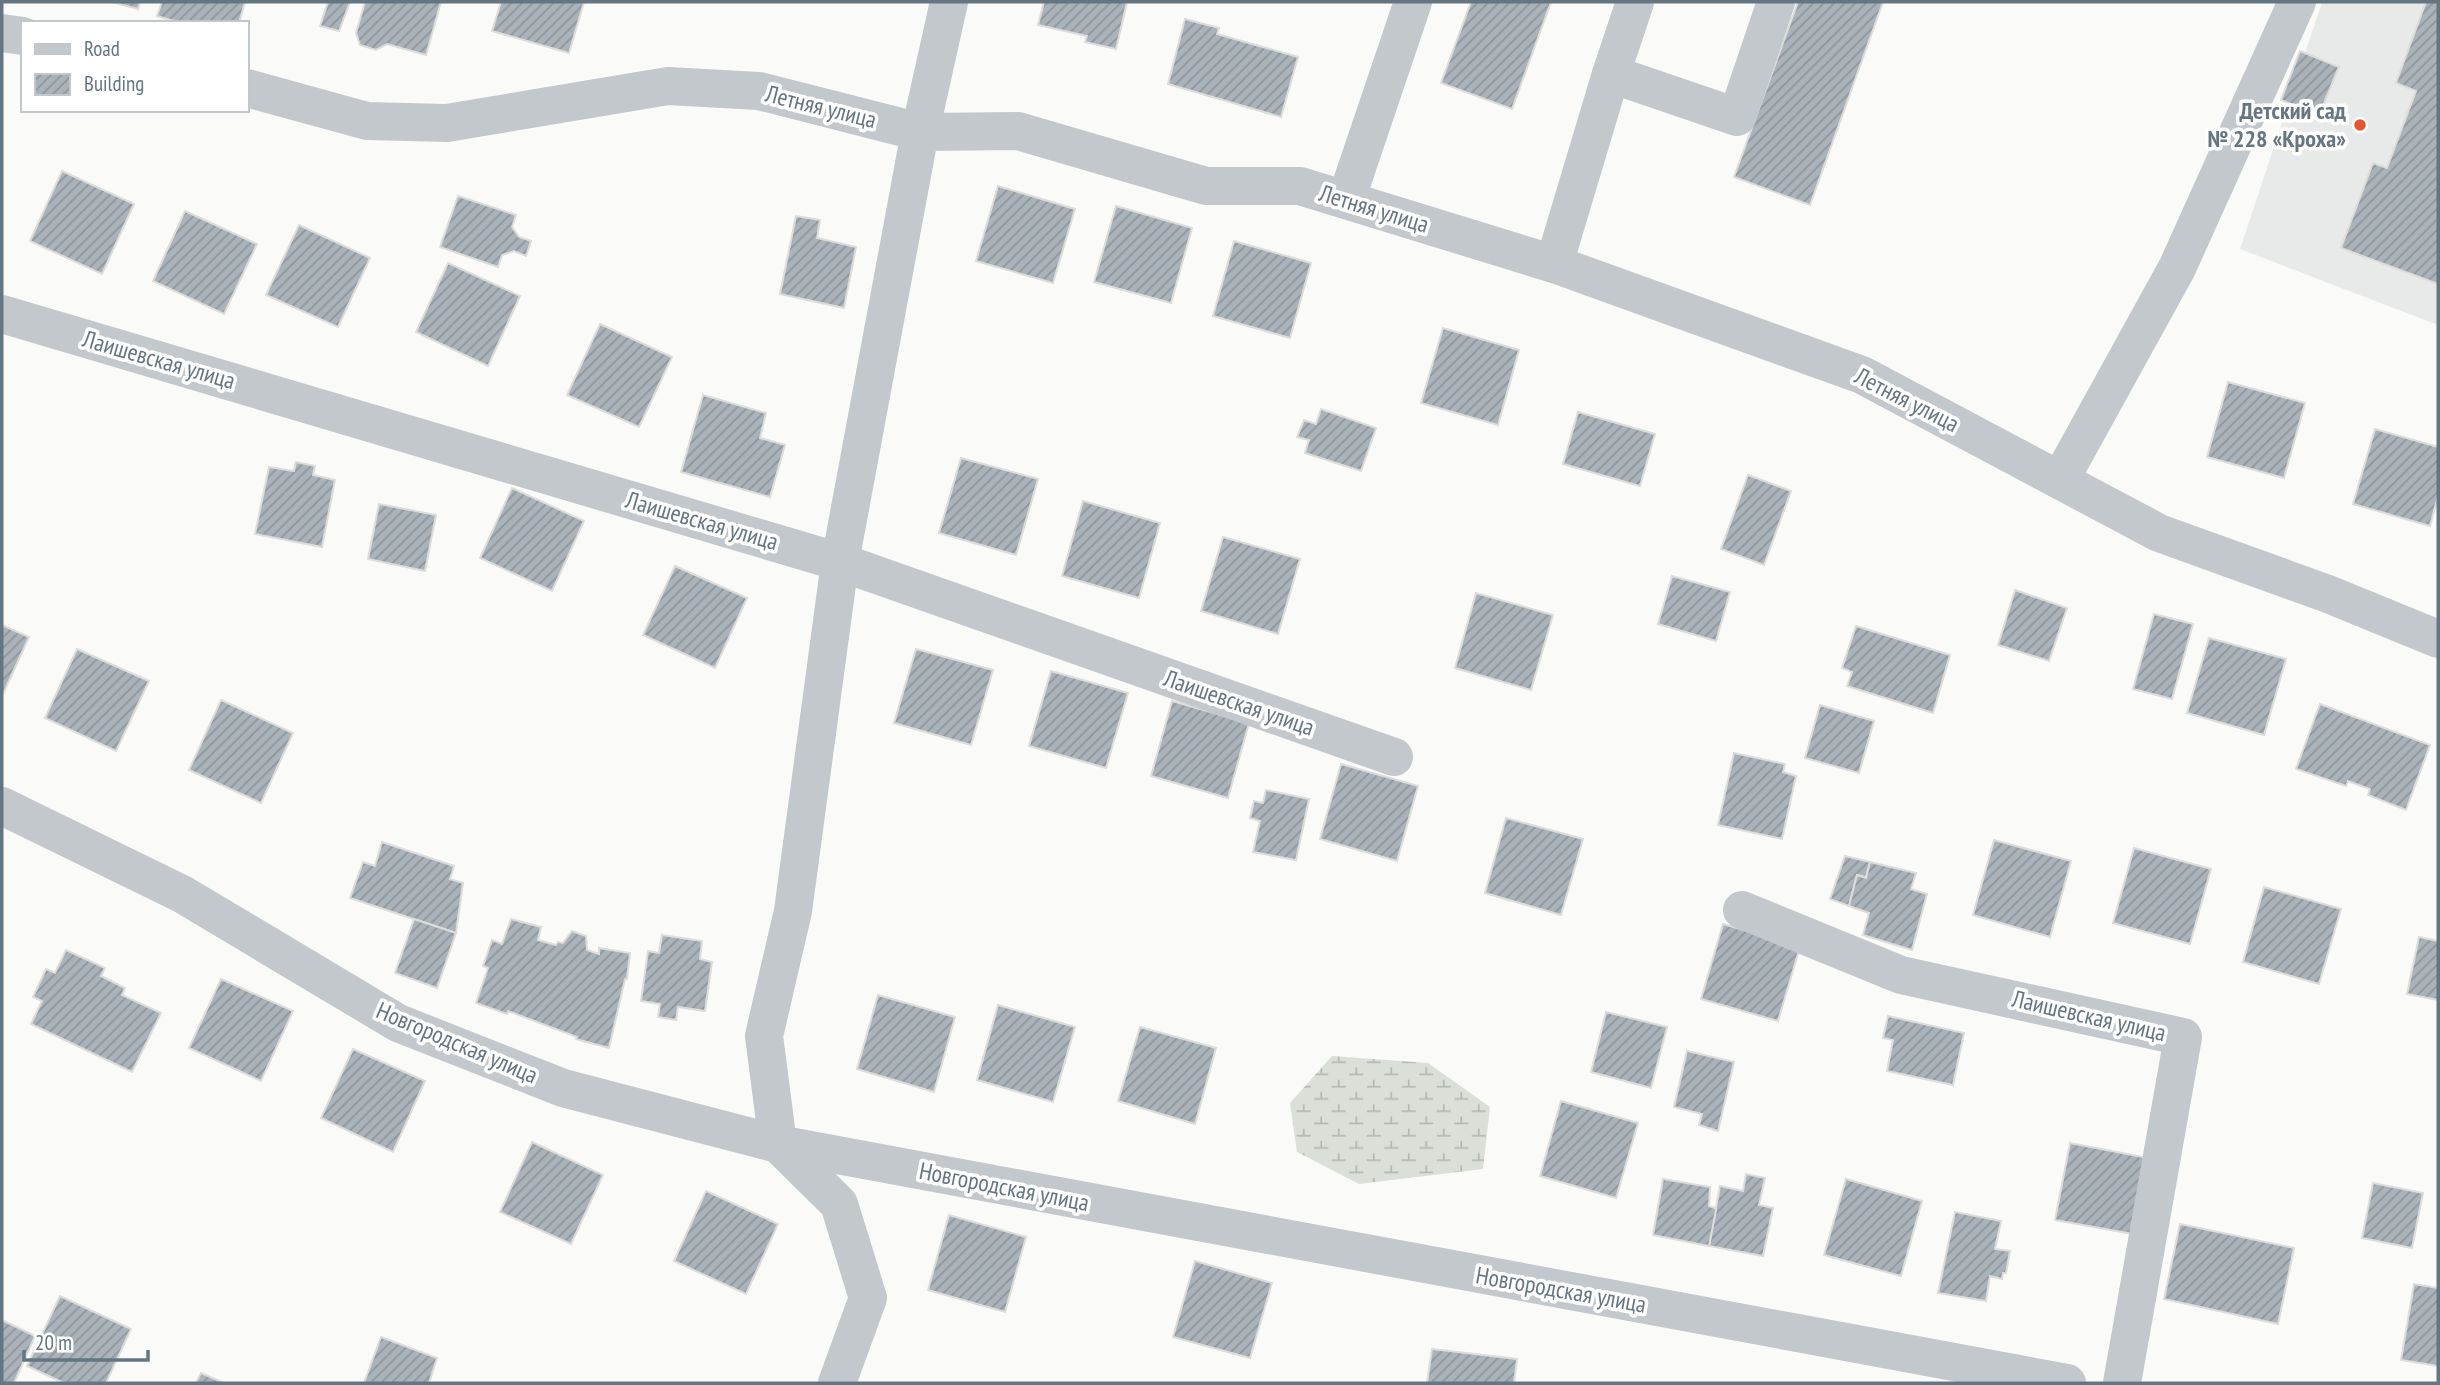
<svg xmlns="http://www.w3.org/2000/svg" width="2440" height="1385" viewBox="0 0 2440 1385" font-family="'PT Sans Narrow',sans-serif">
<defs>
<pattern id="wetland-marsh" width="20" height="14" patternUnits="userSpaceOnUse" patternTransform="scale(1.75)"><rect width="20" height="14" fill="#dadfd7"/><path d="M1 5h8M5 5V1M11 12h8M15 12V8" fill="none" stroke="#b4b9b4"/></pattern>
<pattern id="building-hatch" width="6" height="6" patternUnits="userSpaceOnUse" patternTransform="scale(1.75)"><rect width="6" height="6" fill="#aab3b9"/><path d="M-1 1l2-2M0 6l6-6M5 7l2-2" fill="none" stroke="#8e969c"/></pattern>
</defs>
<rect width="100%" height="100%" fill="#fafaf8"/>
<path fill="#e8e9e9" d="M2322,2H2438V325L2240,249Z"/>
<path fill="url(#wetland-marsh)" d="M1332,1056L1428,1063L1490,1107L1483,1169L1359,1184L1297,1152L1290,1103Z"/>
<g fill="url(#building-hatch)" stroke="#dcdcda" stroke-width="2">
<path d="M112,2H140L138,9Z"/>
<path d="M162,2H245L239,23H181L157,16Z"/>
<path d="M328,2H350L339,31L320,26Z"/>
<path d="M365,2H441L426,55L387,44L376,50L360,45L356,33Z"/>
<path d="M501,2H584L569,53L492,31Z"/>
<path d="M1044,2H1127L1116,49L1085,42L1087,36L1038,25Z"/>
<path d="M1471,2H1551L1512,109L1441,83Z"/>
<path d="M1798,2H1883L1810,205L1734,177Z"/>
<path d="M2426,2H2438V284L2341,248L2373,163L2387,168L2416,91L2396,83Z"/>
<path d="M1185,19L1219,28L1217,34L1298,57L1281,117L1168,84Z"/>
<path d="M2300,51L2339,67L2319,115L2281,100Z"/>
<path d="M62,171L134,204L102,274L30,241Z"/>
<path d="M998,186L1075,209L1053,283L976,261Z"/>
<path d="M458,196L516,215L512,227L519,237L531,241L526,256L514,251L502,255L498,267L440,247Z"/>
<path d="M1116,206L1192,228L1171,303L1094,282Z"/>
<path d="M185,211L257,244L224,314L153,281Z"/>
<path d="M796,216L820,220L817,238L856,247L844,308L780,294Z"/>
<path d="M299,225L370,258L338,327L266,295Z"/>
<path d="M1234,241L1311,263L1290,338L1213,316Z"/>
<path d="M448,263L520,296L488,366L416,332Z"/>
<path d="M600,324L672,357L639,427L567,395Z"/>
<path d="M1443,328L1519,350L1498,425L1421,403Z"/>
<path d="M2228,382L2305,403L2284,478L2207,457Z"/>
<path d="M703,395L766,413L760,438L785,445L770,497L681,472Z"/>
<path d="M1321,409L1376,428L1361,471L1305,453L1309,440L1297,437L1304,420L1316,424Z"/>
<path d="M1578,412L1655,434L1640,486L1563,464Z"/>
<path d="M2375,429L2438,447V496L2430,526L2353,504Z"/>
<path d="M961,458L1038,479L1016,555L939,533Z"/>
<path d="M296,462L315,466L313,475L335,480L322,547L255,534L269,467L294,471Z"/>
<path d="M1748,475L1791,491L1764,565L1721,549Z"/>
<path d="M512,488L584,521L552,591L480,558Z"/>
<path d="M1083,501L1160,523L1139,598L1062,576Z"/>
<path d="M379,504L436,515L425,571L368,559Z"/>
<path d="M1223,537L1300,559L1278,634L1201,611Z"/>
<path d="M675,566L747,598L715,668L643,635Z"/>
<path d="M1672,576L1730,592L1716,641L1658,624Z"/>
<path d="M2015,590L2067,608L2049,661L1998,645Z"/>
<path d="M1476,593L1553,615L1531,690L1455,668Z"/>
<path d="M2154,614L2193,624L2172,699L2133,689Z"/>
<path d="M2,625L29,637L2,696Z"/>
<path d="M1856,626L1950,655L1933,713L1847,686L1852,672L1842,668Z"/>
<path d="M2209,638L2286,659L2264,735L2187,713Z"/>
<path d="M77,649L149,681L116,751L45,718Z"/>
<path d="M916,649L993,670L971,745L894,723Z"/>
<path d="M1051,671L1128,693L1106,768L1029,746Z"/>
<path d="M221,700L293,733L261,803L189,770Z"/>
<path d="M1172,701L1249,723L1228,798L1151,776Z"/>
<path d="M2320,704L2430,745L2406,810L2368,795L2370,789L2348,781L2346,786L2296,769Z"/>
<path d="M1820,705L1874,721L1859,773L1805,758Z"/>
<path d="M1734,753L1785,764L1783,772L1796,776L1782,839L1718,825Z"/>
<path d="M1341,764L1418,786L1397,861L1320,839Z"/>
<path d="M1266,790L1309,799L1296,860L1253,852L1260,821L1250,818L1254,801L1263,803Z"/>
<path d="M1506,818L1583,839L1561,915L1485,893Z"/>
<path d="M1994,840L2071,861L2050,937L1973,915Z"/>
<path d="M382,842L454,866L450,879L463,883L456,933L350,898L363,862L375,866Z"/>
<path d="M2134,848L2211,869L2190,944L2113,923Z"/>
<path d="M1845,856L1870,862L1866,877L1857,875L1849,906L1830,899Z"/>
<path d="M1870,862L1916,873L1911,889L1927,894L1912,950L1863,935L1869,913L1849,906L1857,875L1866,878Z"/>
<path d="M2264,887L2341,909L2319,984L2243,962Z"/>
<path d="M414,919L456,933L437,988L395,973Z"/>
<path d="M511,919L541,927L538,940L556,945L558,942L563,943L572,931L586,936L587,950L599,954V948L630,953L627,979H625L609,1048L576,1039L577,1037L508,1011L507,1014L476,1003L488,968L483,966L492,940L502,944Z"/>
<path d="M1723,924L1800,947L1778,1021L1701,999Z"/>
<path d="M662,935L702,941L700,959L712,962L705,1011L678,1007L676,1020L658,1017L660,1004L641,1001L648,951L659,953Z"/>
<path d="M2419,937L2438,941V1000L2407,994Z"/>
<path d="M66,950L105,968L101,976L125,988L122,995L161,1013L132,1072L31,1024L42,1001L33,997L46,969L55,973Z"/>
<path d="M221,979L293,1011L261,1081L189,1048Z"/>
<path d="M878,995L955,1017L934,1092L857,1069Z"/>
<path d="M998,1005L1075,1027L1053,1102L977,1080Z"/>
<path d="M1606,1012L1667,1027L1651,1088L1591,1072Z"/>
<path d="M1888,1016L1964,1033L1953,1085L1887,1071L1893,1040L1883,1038Z"/>
<path d="M1140,1027L1216,1048L1195,1124L1118,1101Z"/>
<path d="M353,1049L425,1081L393,1152L321,1118Z"/>
<path d="M1687,1051L1734,1062L1718,1131L1699,1125L1702,1114L1674,1107Z"/>
<path d="M1561,1101L1638,1123L1616,1198L1540,1176Z"/>
<path d="M532,1142L603,1175L571,1244L500,1212Z"/>
<path d="M2070,1143L2148,1158L2133,1234L2055,1220Z"/>
<path d="M1746,1174L1765,1178L1759,1205L1773,1208L1763,1256L1709,1246L1720,1186L1743,1191Z"/>
<path d="M1663,1179L1710,1187L1709,1206L1715,1208L1716,1210L1709,1246L1653,1235Z"/>
<path d="M1846,1179L1922,1201L1901,1276L1824,1255Z"/>
<path d="M2373,1183L2423,1193L2412,1248L2362,1238Z"/>
<path d="M706,1191L778,1224L746,1294L674,1261Z"/>
<path d="M1955,1212L2001,1221L1995,1249L2010,1251L2006,1273H2003L2002,1279L1990,1276L1986,1301L1938,1293Z"/>
<path d="M949,1215L1026,1237L1005,1312L928,1290Z"/>
<path d="M2180,1224L2294,1248L2278,1324L2164,1299Z"/>
<path d="M1195,1261L1272,1283L1250,1358L1173,1337Z"/>
<path d="M2414,1284L2438,1288V1366L2401,1360Z"/>
<path d="M60,1296L131,1329L106,1383H64L27,1366Z"/>
<path d="M2,1320L35,1336L14,1383H2Z"/>
<path d="M381,1337L437,1358L429,1383H364Z"/>
<path d="M1432,1349L1517,1359L1514,1383H1427Z"/>
<path d="M201,1373L224,1383H196Z"/>
</g>
<g fill="none" stroke-linecap="round" stroke-linejoin="round">
<g stroke="#c3c8cc" stroke-width="38">
<path d="M2,33L23,36"/>
<path d="M1611,74L1737,117L1776,2"/>
<path d="M247,88L367,121L447,123L668,86L759,91L920,132L1018,131L1206,186H1300L1554,264L1862,375L2159,533L2328,594L2438,639"/>
<path d="M1346,200L1413,2"/>
<path d="M1554,264L1611,74L1635,2"/>
<path d="M2,314L840,562L1394,757"/>
<path d="M2060,480L2177,268L2297,2"/>
<path d="M2,806L182,894L398,1023L563,1088L778,1144L2067,1383"/>
<path d="M1742,910L1901,975L2183,1037L2122,1383"/>
<path d="M837,1383L868,1298L839,1204L778,1144L764,1036L793,911L840,562L920,132L949,2"/>
</g>
</g>
<circle fill="#e4572e" stroke="#fff" stroke-width="2.5" cx="2360" cy="125" r="7"/>
<g text-anchor="middle" stroke-width="7" stroke-linejoin="round" paint-order="stroke">
<g font-size="24" fill="#657683" stroke="#fff">
<text transform="translate(821 107) rotate(14)" y="8">Летняя улица</text>
<text transform="translate(1374 209) rotate(17)" y="8">Летняя улица</text>
<text transform="translate(159 360) rotate(16)" y="8">Лаишевская улица</text>
<text transform="translate(1907 400) rotate(27)" y="8">Летняя улица</text>
<text transform="translate(702 521) rotate(16)" y="8">Лаишевская улица</text>
<text transform="translate(1239 703) rotate(19)" y="8">Лаишевская улица</text>
<text transform="translate(2089 1016) rotate(13)" y="8">Лаишевская улица</text>
<text transform="translate(457 1043) rotate(23)" y="8">Новгородская улица</text>
<text transform="translate(1004 1187) rotate(11)" y="8">Новгородская улица</text>
<text transform="translate(1561 1290) rotate(10)" y="8">Новгородская улица</text>
</g>
<g font-size="24" font-weight="bold" fill="#657683" stroke="#fff" text-anchor="end">
<text x="2346" y="119">Детский сад<tspan x="2346" dy="28">№ 228 «Кроха»</tspan></text>
</g>
</g>
<rect width="2440" height="1385" fill="none" stroke="#657683" stroke-width="7"/>
<rect x="21" y="21" width="228" height="91" fill="#ffffff" stroke="#c1c8cd" stroke-width="2"/>
<rect x="35" y="44" width="35" height="10" fill="#c3c8cc" stroke="#c1c8cd" stroke-width="2"/>
<text x="84" y="56" font-size="21" fill="#657683">Road</text>
<rect x="35" y="74" width="35" height="21" fill="url(#building-hatch)" stroke="#c1c8cd" stroke-width="2"/>
<text x="84" y="91" font-size="21" fill="#657683">Building</text>
<path d="M24 1350v10h124v-10" fill="none" stroke="#657683" stroke-width="3.5"/>
<text x="35" y="1350" font-size="21" fill="#657683" stroke="#ffffff" stroke-width="5" paint-order="stroke">20 m</text>
</svg>
